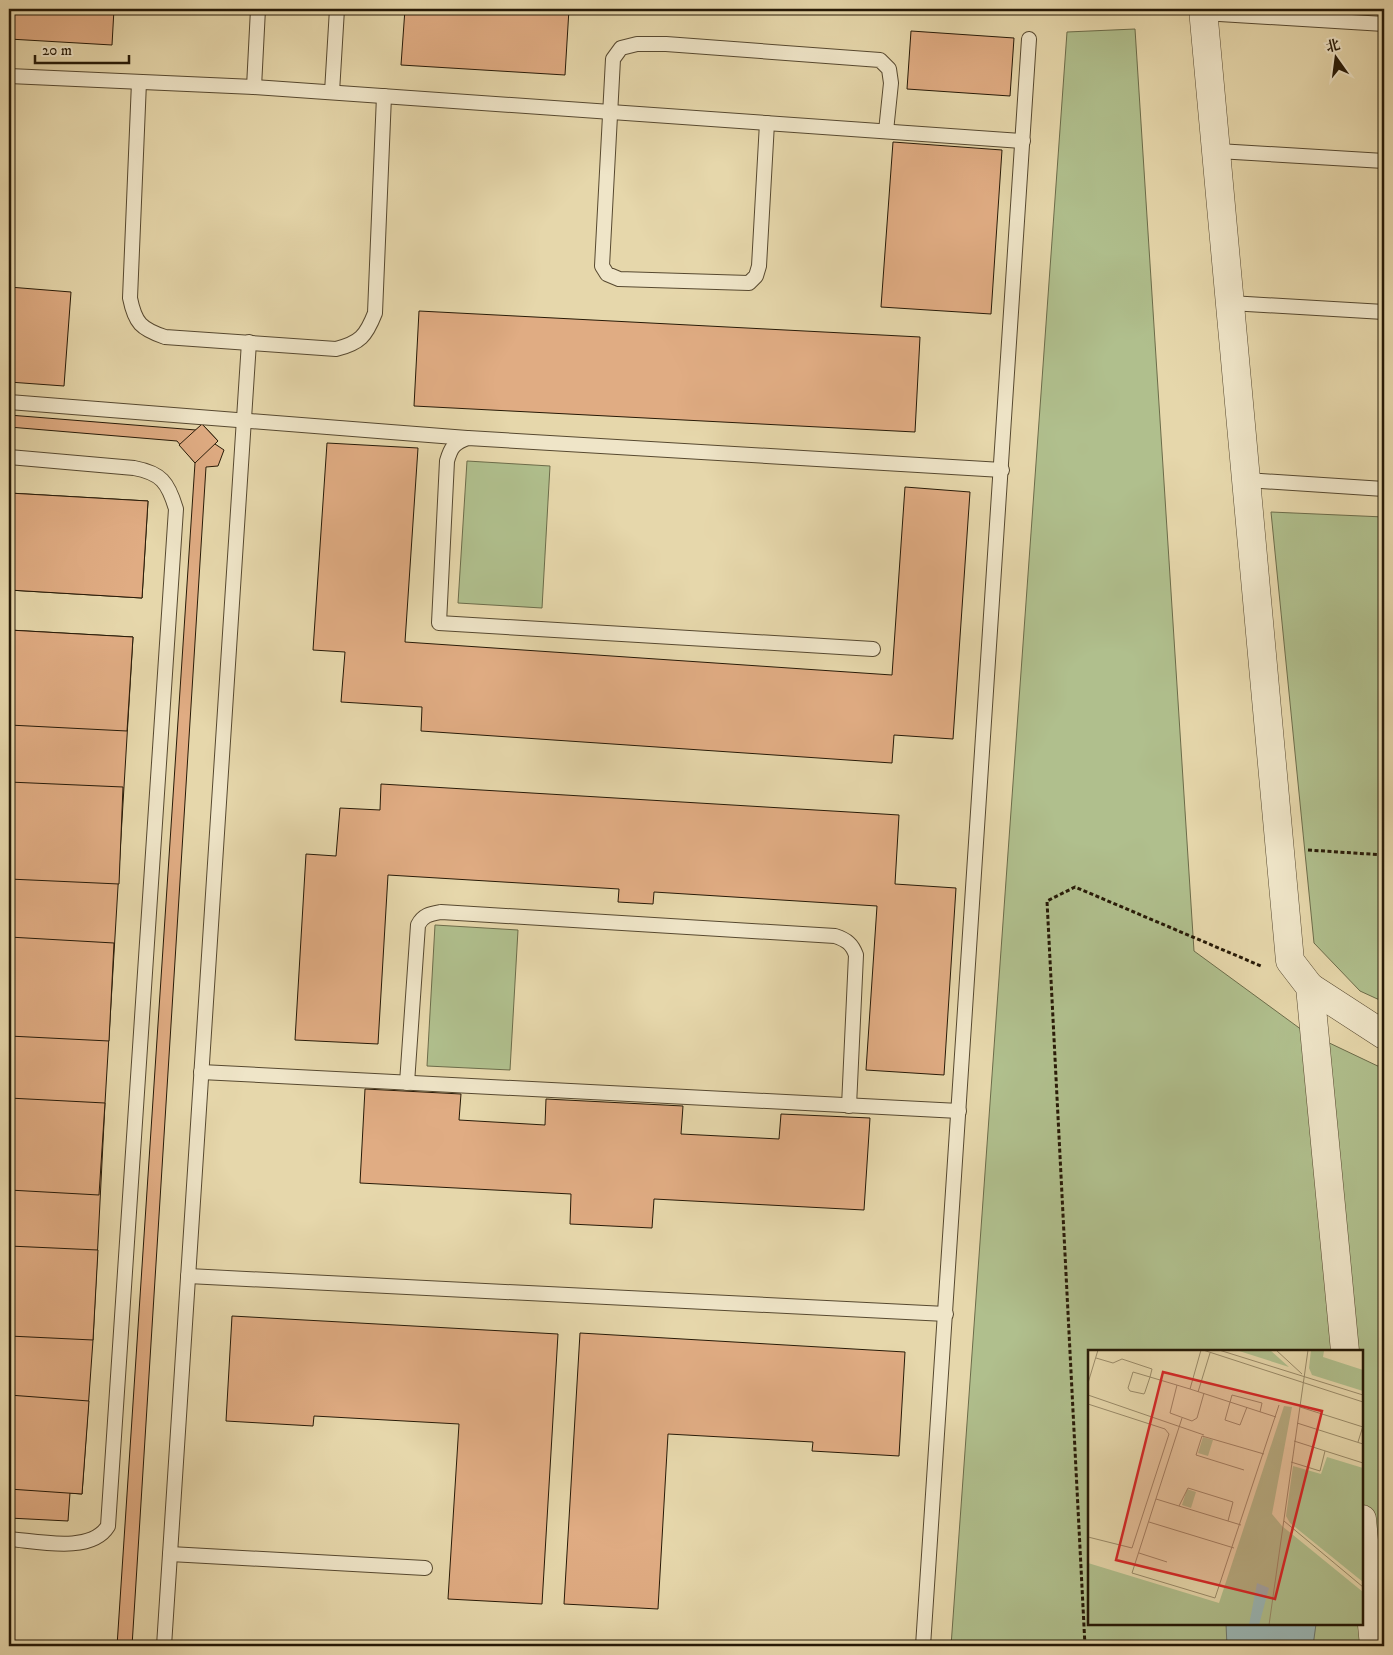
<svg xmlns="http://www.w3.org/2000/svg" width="1393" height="1655" viewBox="0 0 1393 1655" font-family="'IM FELL DW Pica','Noto Serif SC',serif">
<rect width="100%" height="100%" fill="#e6d7ab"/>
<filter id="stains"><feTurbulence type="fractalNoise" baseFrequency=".004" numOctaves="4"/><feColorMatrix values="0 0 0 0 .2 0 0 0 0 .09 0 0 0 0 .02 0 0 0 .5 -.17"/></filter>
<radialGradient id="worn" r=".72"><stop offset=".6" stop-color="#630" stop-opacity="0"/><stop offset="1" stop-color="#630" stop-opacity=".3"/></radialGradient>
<g fill="#b0bf8d" stroke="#6c6c4a" fill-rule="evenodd">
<path d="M1135,29L1194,951L1302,1030L1384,1069V1646H951L1067,32ZM1089,1351H1362V1624H1089Z"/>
<path d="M467,461L550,466L542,608L458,603Z"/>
<path d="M1271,512L1384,517V1002L1360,991L1314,943Z"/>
<path d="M435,925L518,930L510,1070L427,1066Z"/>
</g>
<path fill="#9bb7b5" stroke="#6d786f" d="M1226,1624H1316L1313,1646H1227Z"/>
<g fill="#e0ac83" stroke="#271a07">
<path d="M9,9H114L112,45L9,39Z"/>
<path d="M405,9H569L565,75L401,65Z"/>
<path d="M911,31L1014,38L1010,96L907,89Z"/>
<path d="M893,142L1002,150L991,314L881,307Z"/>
<path d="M9,287L71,292L64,386L9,382Z"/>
<path d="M419,311L920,337L915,432L414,406Z"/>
<path d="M9,415L196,430L202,424L218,441L215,444L224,450L218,466L206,467L132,1646H117L195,463L177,441L9,427Z"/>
<path d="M202,424L218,441L195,463L179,445Z"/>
<path d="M327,443L418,448L405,642L892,675L905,487L970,492L953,739L894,735L892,763L421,731L422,707L341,702L345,652L313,650Z"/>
<path d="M9,493L148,501L142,598L9,590Z"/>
<path d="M9,493L148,501L142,598L9,590Z"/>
<path d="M9,630L133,637L105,1103L93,1340L82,1494L70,1493L68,1521L9,1518Z"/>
<path d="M9,630L133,637L127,731L9,725Z"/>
<path d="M9,782L123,787L119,884L9,879Z"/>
<path d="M381,784L899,815L895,884L956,888L944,1075L866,1070L877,906L654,892L653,904L618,902L619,889L388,875L378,1044L295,1040L306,854L336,856L340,808L380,810Z"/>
<path d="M9,937L114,943L109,1041L9,1036Z"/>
<path d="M365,1089L461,1094L459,1120L545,1125L546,1099L683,1106L681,1134L779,1139L781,1114L870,1118L864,1210L654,1199L652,1228L570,1224L571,1194L360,1183Z"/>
<path d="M9,1098L105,1103L99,1195L9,1190Z"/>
<path d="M9,1246L98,1250L93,1340L9,1336Z"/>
<path d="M232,1316L558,1334L542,1604L448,1599L459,1424L314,1416L313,1426L226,1421Z"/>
<path d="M580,1333L905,1352L899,1456L812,1451L813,1442L668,1434L658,1609L564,1604Z"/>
<path d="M9,1395L89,1401L82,1494L9,1489Z"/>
</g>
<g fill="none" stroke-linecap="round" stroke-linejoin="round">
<defs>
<g id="lane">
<path d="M1203,13L1384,24"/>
<path d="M9,76L254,87L1023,141"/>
<path d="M139,82L130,298C135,323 141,329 165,337L336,349C360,343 366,336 375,313L384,96"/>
<path d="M254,87L258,9"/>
<path d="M332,92L337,9"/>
<path d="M767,123L759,266L756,276L749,283L619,279L607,274L602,266L613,59L621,48L637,44H666L880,60L889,69L891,83L886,131"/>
<path d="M1218,151L1384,161"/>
<path d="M1230,303L1384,312"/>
<path d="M9,402L467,438"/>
<path d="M9,457L134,468C161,473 168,482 176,509L108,1526C91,1554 37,1541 9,1539"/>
<path d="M1246,480L1384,489"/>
<path d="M873,649L439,623L447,461C451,447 454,443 468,438L1002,470"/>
<path d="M201,1072L959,1111"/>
<path d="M407,1083L418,925C423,915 430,914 441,912L835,936C847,940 852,944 856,955L849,1106"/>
<path d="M188,1276L946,1314"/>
<path d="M170,1554L425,1568"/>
<path d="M164,1646L249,342"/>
<path d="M923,1646L1029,39"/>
</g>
<g id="street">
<path d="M1203,9L1290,961L1310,987L1345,1351"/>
<path d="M1310,987L1384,1035"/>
<path d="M1362,1519L1374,1646"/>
</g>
</defs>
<use href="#lane" stroke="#574930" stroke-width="16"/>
<use href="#street" stroke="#574930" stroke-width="29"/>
<g stroke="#271a07" stroke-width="3" stroke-dasharray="4 2.5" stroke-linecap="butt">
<path d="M1308,850L1384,855"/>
<path d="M1085,1646L1047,901L1075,887L1261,966"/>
</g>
<use href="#lane" stroke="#efe5c8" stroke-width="14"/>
<use href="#street" stroke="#efe5c8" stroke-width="28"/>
</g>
<g transform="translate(1088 1350)">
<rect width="275" height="275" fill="#e6d7ab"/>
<path d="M148,0H182L201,17ZM223,0L236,1L235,7L275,20V41L224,25L221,18ZM196,56L204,57L184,164L194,176L275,242V275H0V213L131,253ZM115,87L125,90L120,106L110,103ZM239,107L275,118V232L202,173L198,166L205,116L233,124ZM99,139L108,142L103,158L94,155Z" fill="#b0bf8d"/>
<path d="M169,233L181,238L171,275H161Z" fill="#9bb7b5"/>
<path fill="none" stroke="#9a8b69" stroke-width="1" d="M115,0L275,52M131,0L275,45M188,0L214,24M8,8L25,13L34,9L64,19L62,27L57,42L56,44L42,41L40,38L45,22L62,27L102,39L188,67M0,33L10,0M89,35L82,63L104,71L109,68L116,43M102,39L113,0M110,42L122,3M0,45L116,85M0,54L77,79L81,84L44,198L0,187M159,57L152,75L137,70L144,45L174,53L172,62M212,57L275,77M94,68L44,223L127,248L191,55M209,73L275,94M206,91L275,113M270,92L275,76M203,112L232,121L237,101M156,120L108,105L114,86L176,104M68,149L153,175M91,156L100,138L145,152L140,171M196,171L275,237M61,172L146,198M51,203L79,212M181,275L220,0"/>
<path fill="#d62828" fill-opacity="0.15" stroke="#d62828" stroke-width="2.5" d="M75,22L234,61L187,249L28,210Z"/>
<rect width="275" height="275" fill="none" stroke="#271a07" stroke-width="2.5"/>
</g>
<rect width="1393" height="1655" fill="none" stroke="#e6d7ab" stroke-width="30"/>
<rect x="10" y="10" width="1373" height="1635" fill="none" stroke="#271a07" stroke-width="2.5"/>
<rect x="15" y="15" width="1363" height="1625" fill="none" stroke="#271a07"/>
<g transform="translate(1336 58) rotate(346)" stroke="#efe5c8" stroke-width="4" paint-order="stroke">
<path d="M0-4L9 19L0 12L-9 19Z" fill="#271a07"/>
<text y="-8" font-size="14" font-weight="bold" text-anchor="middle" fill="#271a07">北</text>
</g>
<path d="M35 55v8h94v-8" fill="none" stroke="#271a07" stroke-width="2.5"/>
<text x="42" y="55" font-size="15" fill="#271a07" stroke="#efe5c8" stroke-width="4" paint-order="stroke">20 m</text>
<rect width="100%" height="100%" filter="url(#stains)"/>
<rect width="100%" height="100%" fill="url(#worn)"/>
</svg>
